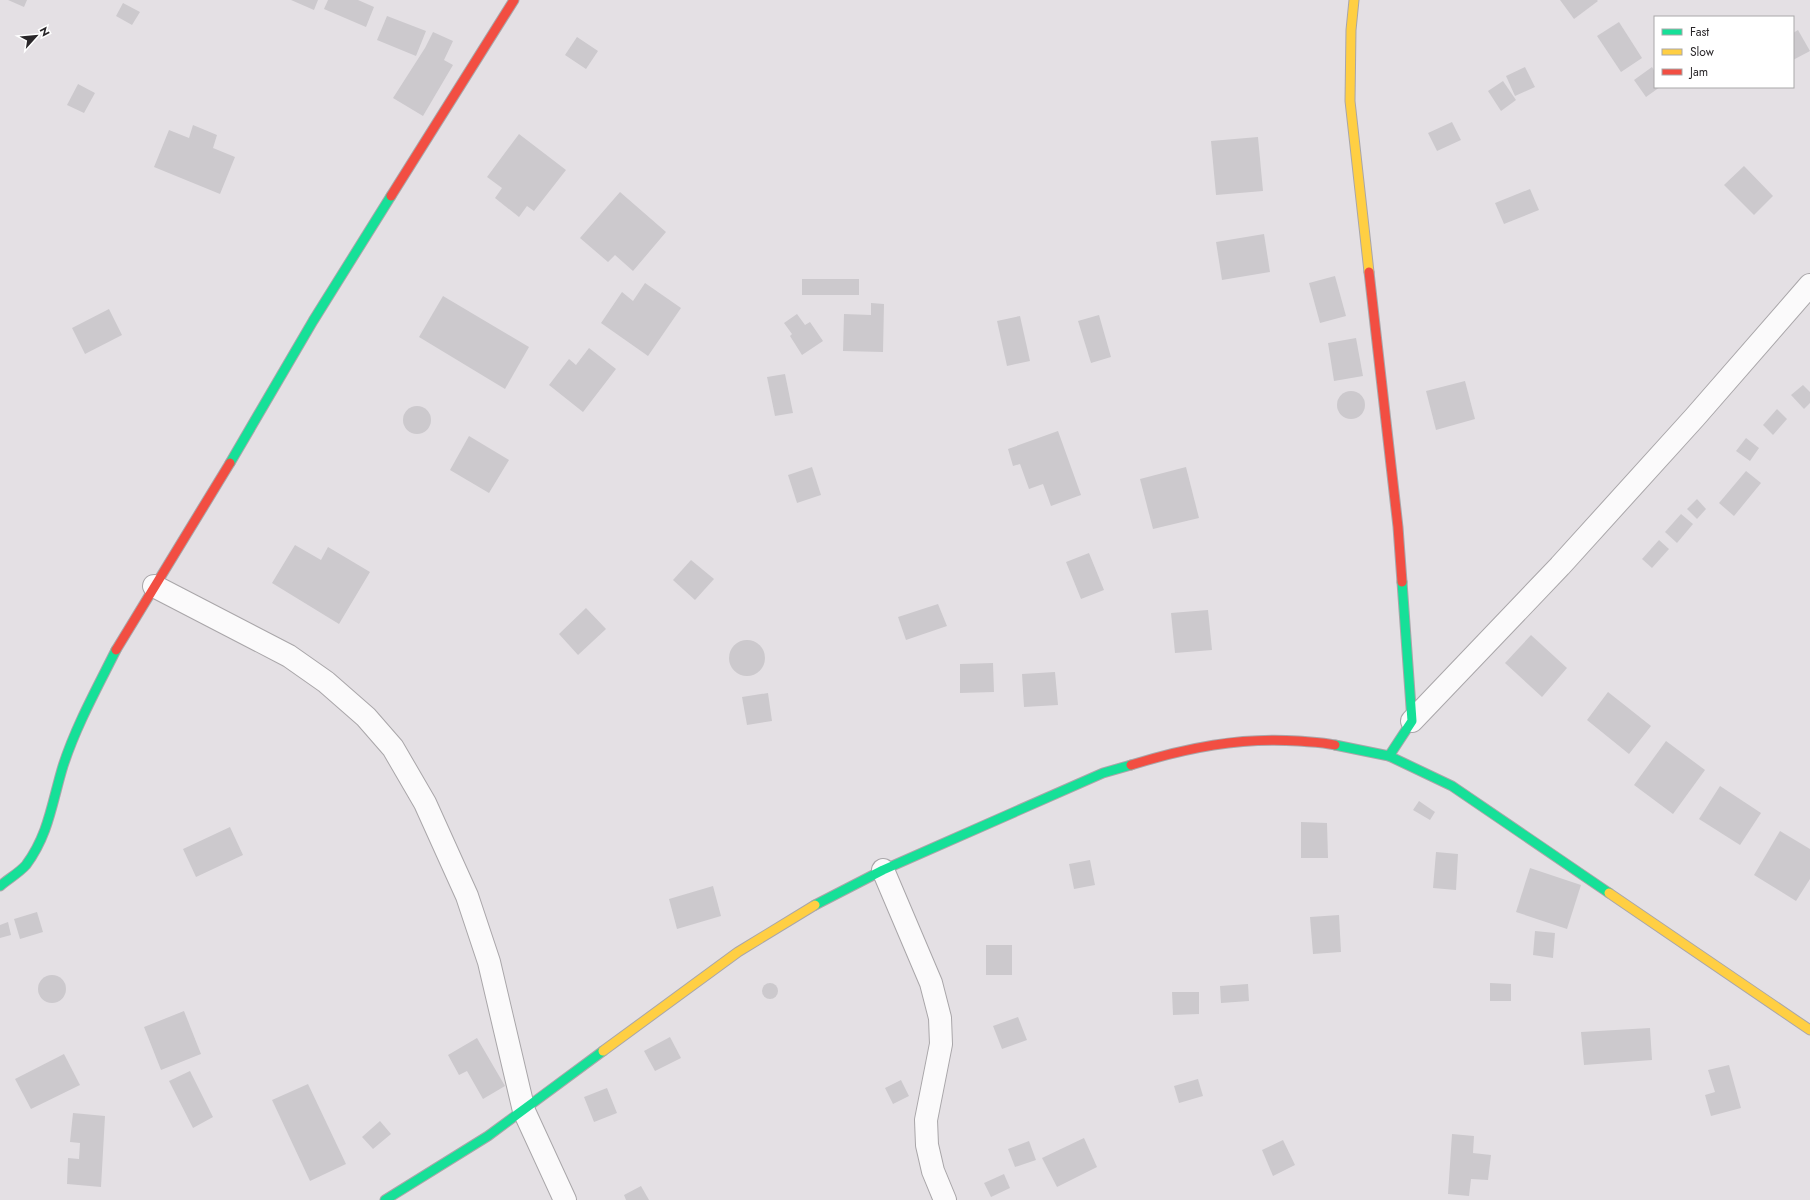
<svg xmlns="http://www.w3.org/2000/svg" width="1810" height="1200" viewBox="0 0 1810 1200" font-family="Jost,sans-serif">
<rect width="100%" height="100%" fill="#e4e0e4"/>
<g fill="#ccc9cd">
<path d="M8,0H27L24,7Z"/>
<path d="M291,0H318L314,10Z"/>
<path d="M328,0H358L374,7L366,27L324,9Z"/>
<path d="M1560,0H1597L1598,1L1574,19Z"/>
<path d="M123,3L140,12L132,25L116,16Z"/>
<path d="M387,16L426,31L416,56L377,40Z"/>
<path d="M1619,22L1642,58L1621,72L1597,36Z"/>
<path d="M1798,30L1810,51L1793,60V33Z"/>
<path d="M433,32L453,41L444,60L453,65L423,116L393,98L425,48Z"/>
<path d="M577,37L598,51L586,69L565,55Z"/>
<path d="M1525,67L1535,87L1515,96L1506,76Z"/>
<path d="M1652,67L1655,72V87H1660L1646,97L1634,80Z"/>
<path d="M1503,81L1516,100L1501,111L1488,91Z"/>
<path d="M78,84L95,93L84,113L67,105Z"/>
<path d="M1452,122L1461,140L1437,151L1428,133Z"/>
<path d="M193,125L217,135L213,148L235,157L220,194L154,167L169,130L189,138Z"/>
<path d="M519,134L566,170L534,211L527,206L519,217L495,198L502,188L487,177Z"/>
<path d="M1258,137L1263,191L1216,195L1211,141Z"/>
<path d="M1744,166L1773,196L1754,215L1724,185Z"/>
<path d="M1530,189L1539,210L1504,224L1495,203Z"/>
<path d="M620,192L666,232L633,271L615,255L608,262L580,238Z"/>
<path d="M1264,234L1270,272L1222,280L1216,242Z"/>
<path d="M1335,276L1346,316L1320,323L1309,283Z"/>
<rect x="802" y="279" width="57" height="16"/>
<path d="M645,283L681,308L648,356L601,323L622,292L633,301Z"/>
<path d="M443,296L529,347L505,389L419,337Z"/>
<path d="M871,303L884,304L883,352L843,351L844,314L871,315Z"/>
<path d="M109,309L122,335L85,354L72,328Z"/>
<path d="M797,314L805,325L810,322L823,341L802,355L790,336L792,334L784,323Z"/>
<path d="M1099,315L1111,357L1091,363L1078,321Z"/>
<path d="M1020,316L1030,361L1007,366L997,321Z"/>
<path d="M1356,338L1363,376L1334,381L1328,343Z"/>
<path d="M589,348L616,369L583,412L549,385L569,359L576,365Z"/>
<path d="M785,374L793,413L775,416L767,377Z"/>
<path d="M1465,381L1475,419L1436,430L1426,391Z"/>
<path d="M1803,385L1810,392V403L1804,409L1791,395Z"/>
<circle cx="1351" cy="405" r="14"/>
<circle cx="417" cy="420" r="14"/>
<path d="M1777,409L1787,419L1773,435L1763,425Z"/>
<path d="M1058,431L1081,495L1051,506L1043,484L1029,489L1020,464L1013,466L1008,449Z"/>
<path d="M469,436L509,460L489,493L450,470Z"/>
<path d="M1746,438L1759,448L1750,461L1736,451Z"/>
<path d="M812,467L821,495L797,503L788,475Z"/>
<path d="M1186,467L1199,518L1153,529L1140,479Z"/>
<path d="M1746,471L1761,483L1734,516L1719,503Z"/>
<path d="M1697,499L1706,509L1697,519L1687,509Z"/>
<path d="M1681,514L1693,524L1677,543L1665,532Z"/>
<path d="M1659,540L1669,549L1652,568L1642,559Z"/>
<path d="M295,545L321,560L328,547L370,572L339,624L272,583Z"/>
<path d="M1089,553L1104,590L1081,599L1066,562Z"/>
<path d="M691,560L714,579L695,600L673,580Z"/>
<path d="M938,604L947,626L906,640L898,617Z"/>
<path d="M586,608L606,629L578,655L559,634Z"/>
<path d="M1208,610L1212,650L1175,653L1171,613Z"/>
<path d="M1531,635L1567,668L1542,697L1505,663Z"/>
<circle cx="747" cy="658" r="18"/>
<path d="M993,663L994,692L960,693V664Z"/>
<path d="M1055,672L1058,705L1024,707L1022,674Z"/>
<path d="M1608,692L1651,726L1629,754L1587,720Z"/>
<path d="M768,693L772,721L747,725L742,697Z"/>
<path d="M1666,741L1705,770L1673,814L1634,785Z"/>
<path d="M1720,786L1761,813L1740,845L1699,819Z"/>
<path d="M1419,801L1435,812L1430,820L1413,810Z"/>
<path d="M1301,822L1327,823L1328,858H1301Z"/>
<path d="M230,827L243,855L196,877L183,849Z"/>
<path d="M1780,831L1810,849V879L1796,901L1754,875Z"/>
<path d="M1436,852L1458,854L1456,890L1433,888Z"/>
<path d="M1090,860L1095,885L1074,889L1069,864Z"/>
<path d="M1530,868L1581,885L1567,929L1516,912Z"/>
<path d="M713,886L721,916L677,929L669,899Z"/>
<path d="M37,912L43,932L20,939L14,919Z"/>
<path d="M1339,915L1341,952L1313,954L1310,917Z"/>
<path d="M8,922L11,935L0,938V925Z"/>
<path d="M1535,931L1555,933L1553,958L1533,955Z"/>
<rect x="986" y="945" width="26" height="30"/>
<circle cx="52" cy="989" r="14"/>
<circle cx="770" cy="991" r="8"/>
<path d="M1490,983L1511,984V1001H1490Z"/>
<path d="M1248,984L1249,1001L1221,1003L1220,986Z"/>
<path d="M1172,992H1199V1014L1173,1015Z"/>
<path d="M184,1011L201,1054L161,1070L144,1027Z"/>
<path d="M1018,1017L1027,1040L1002,1049L993,1026Z"/>
<path d="M1650,1028L1652,1060L1584,1065L1581,1032Z"/>
<path d="M670,1037L681,1058L655,1071L644,1051Z"/>
<path d="M477,1038L505,1086L483,1099L467,1071L459,1075L448,1055Z"/>
<path d="M64,1054L80,1085L31,1109L15,1079Z"/>
<path d="M1729,1065L1741,1108L1711,1116L1705,1095L1715,1092L1708,1070Z"/>
<path d="M190,1071L213,1117L193,1128L169,1081Z"/>
<path d="M1198,1079L1203,1096L1179,1103L1174,1086Z"/>
<path d="M901,1080L909,1096L893,1104L885,1088Z"/>
<path d="M308,1084L346,1164L310,1181L272,1100Z"/>
<path d="M607,1088L617,1113L594,1122L584,1097Z"/>
<path d="M73,1113L105,1116L101,1187L67,1184L68,1158L79,1159L80,1143L70,1142Z"/>
<path d="M380,1121L391,1134L373,1149L362,1137Z"/>
<path d="M1452,1134L1474,1136L1473,1153L1491,1155L1488,1180L1471,1179L1469,1196L1448,1194Z"/>
<path d="M1084,1138L1097,1167L1057,1187L1042,1158Z"/>
<path d="M1283,1140L1295,1165L1273,1176L1262,1150Z"/>
<path d="M1029,1141L1036,1160L1015,1167L1008,1149Z"/>
<path d="M1004,1174L1010,1188L991,1197L984,1183Z"/>
<path d="M641,1186L649,1200H626L624,1195Z"/>
</g>
<g fill="none" stroke-linecap="round" stroke-linejoin="round">
<defs>
<g id="street">
<path d="M154,586L289,656L326,682L366,717L393,748L425,803L467,896L489,962L524,1111L565,1200"/>
<path d="M1412,721L1560,566L1695,417L1810,285"/>
<path d="M883,870L931,983L940,1018L941,1044L926,1120L927,1145L933,1171L945,1200"/>
</g>
<g id="fast">
<path d="M230,463L313,321L391,196"/>
<path d="M1335,745L1389,756L1452,786L1609,893"/>
<path d="M1389,756L1412,721L1402,582"/>
<path d="M0,886C8,879 19,873 26,865C49,834 52,802 63,766C76,726 97,688 116,650"/>
<path d="M815,905L883,870L1103,773L1131,765"/>
<path d="M385,1200L488,1136L603,1051"/>
</g>
<g id="slow">
<path d="M1354,0L1351,30L1350,101L1369,272"/>
<path d="M1609,893L1810,1030"/>
<path d="M603,1051L738,952L815,905"/>
</g>
<g id="jam">
<path d="M391,196L514,0"/>
<path d="M1369,272L1398,527L1402,582"/>
<path d="M116,650L230,463"/>
<path d="M1131,765C1186,748 1240,737 1298,741C1310,742 1323,742 1335,745"/>
</g>
</defs>
<use href="#street" stroke="#a9a6a9" stroke-width="24"/>
<use href="#fast" stroke="#a9a6a9" stroke-width="11"/>
<use href="#slow" stroke="#a9a6a9" stroke-width="11"/>
<use href="#jam" stroke="#a9a6a9" stroke-width="11"/>
<use href="#street" stroke="#fbfafb" stroke-width="22"/>
<use href="#fast" stroke="#16e098" stroke-width="9"/>
<use href="#slow" stroke="#ffcf43" stroke-width="9"/>
<use href="#jam" stroke="#f24e42" stroke-width="9"/>
</g>
<rect x="1654" y="16" width="140" height="72" fill="#ffffff" stroke="#a9a8a9"/>
<rect x="1662" y="29" width="20" height="6" fill="#16e098" stroke="#a9a8a9"/>
<text x="1690" y="36" font-size="12" fill="#292629">Fast</text>
<rect x="1662" y="49" width="20" height="6" fill="#ffcf43" stroke="#a9a8a9"/>
<text x="1690" y="56" font-size="12" fill="#292629">Slow</text>
<rect x="1662" y="69" width="20" height="6" fill="#f24e42" stroke="#a9a8a9"/>
<text x="1690" y="76" font-size="12" fill="#292629">Jam</text>
<g transform="translate(36 36) rotate(63)" stroke="#ffffff" stroke-width="3" paint-order="stroke">
<path d="M0-3L7 15L0 10L-7 15Z" fill="#292629"/>
<text y="-6" font-size="11" font-weight="bold" text-anchor="middle" fill="#292629">N</text>
</g>
</svg>
